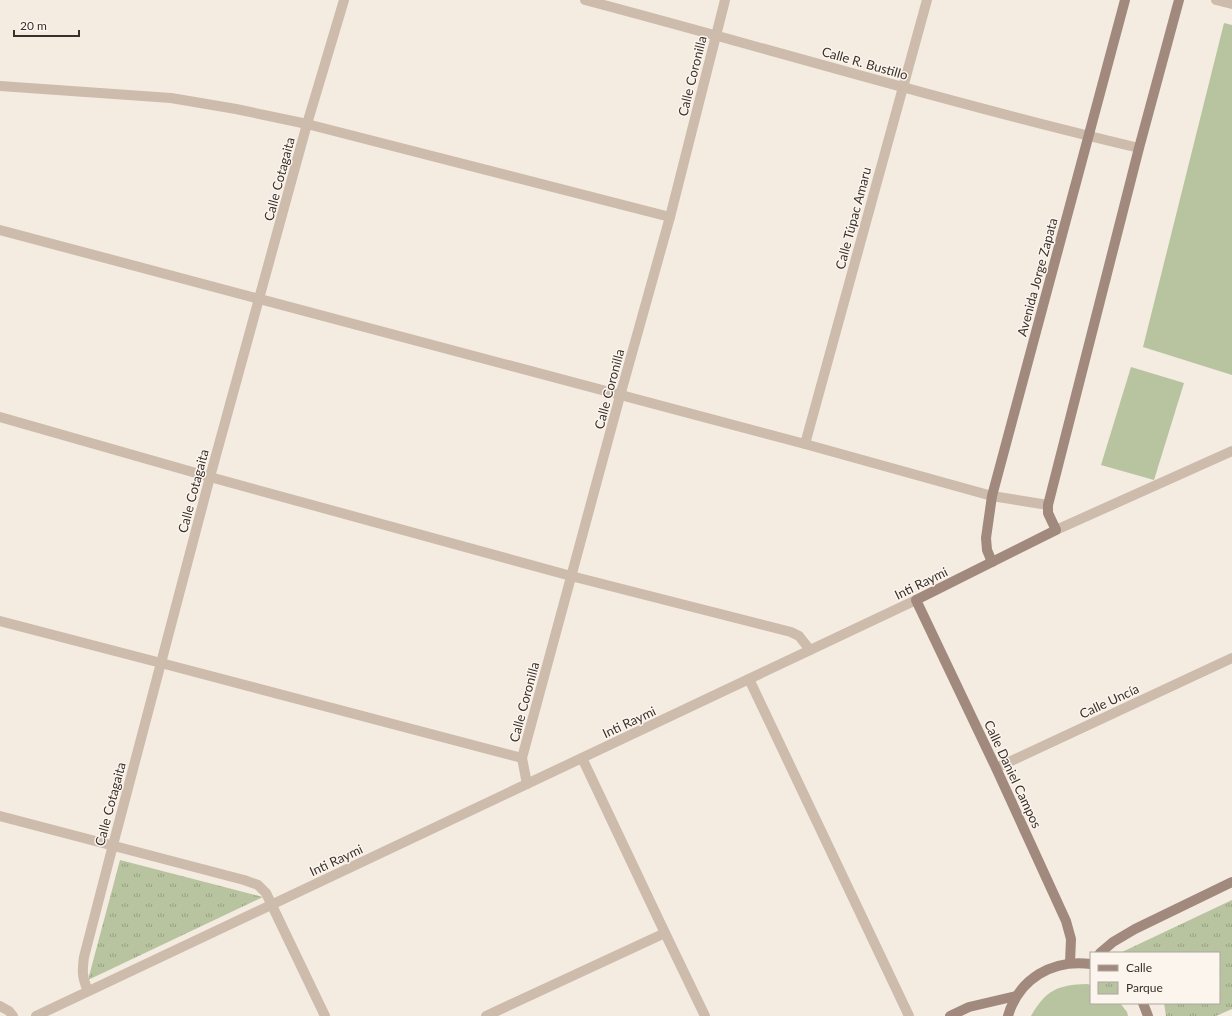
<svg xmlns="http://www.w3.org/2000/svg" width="1232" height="1016" viewBox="0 0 1232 1016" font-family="Lato,sans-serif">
<defs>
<pattern id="park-tufts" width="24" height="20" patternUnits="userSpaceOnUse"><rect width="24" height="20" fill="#b8c4a0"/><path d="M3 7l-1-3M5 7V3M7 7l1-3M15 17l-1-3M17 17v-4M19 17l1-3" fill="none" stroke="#97a083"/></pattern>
</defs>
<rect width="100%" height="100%" fill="#f4ebe1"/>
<g fill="#b8c4a0">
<path d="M1224,23L1232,25V375L1143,347Z"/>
<path d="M1131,367L1184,383L1154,480L1101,465Z"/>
<path d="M1087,984L1091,985V1003H1120L1127,1012L1128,1016H1031C1046,990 1057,985 1087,984Z"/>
</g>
<g fill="url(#park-tufts)">
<path d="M120,860L263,897L88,980Z"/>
<path d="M1232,900V1009L1216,1016H1166L1164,1003H1219V953H1120Z"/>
</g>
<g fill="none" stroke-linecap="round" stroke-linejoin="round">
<g stroke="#cdbbac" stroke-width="10">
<path d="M585,0C770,49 953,104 1139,148"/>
<path d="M1216,0L1232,4"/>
<path d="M0,86L171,98L236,109L307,124L670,217"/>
<path d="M0,230L805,444L992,496L1048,505"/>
<path d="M0,417L210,477L571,576L791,632L799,636L810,650"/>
<path d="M805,444L927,0"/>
<path d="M1056,530L1232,451"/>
<path d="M0,621L161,663L522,758"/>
<path d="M749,679L909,1016"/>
<path d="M582,758L665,933L705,1016"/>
<path d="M996,768L1232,658"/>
<path d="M527,784L522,758L620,396L670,217L725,0"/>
<path d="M0,816L244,880L258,885L266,893L325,1016"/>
<path d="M88,991C82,977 82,972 84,957L113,845L210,477L307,124L344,0"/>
<path d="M0,1006L9,1011L13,1016"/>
<path d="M36,1016L916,600"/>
<path d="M486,1016L665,933"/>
</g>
<g stroke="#a18a7d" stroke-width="10">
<path d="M992,562L987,550L986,538L992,496L1125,0"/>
<path d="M1100,953L1113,942L1135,929L1232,882"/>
<path d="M1070,963L1071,939L1066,921L996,768L916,600L1056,530L1048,513V505L1139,148L1179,0"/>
<path d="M1143,1003L1148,1016"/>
<path d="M950,1016L969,1007L1016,996"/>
<path d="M1008,1016C1019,978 1053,959 1091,964"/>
</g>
</g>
<g text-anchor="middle" stroke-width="3" stroke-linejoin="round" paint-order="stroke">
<g font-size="13" fill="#3b302b" stroke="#fbf5ee">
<text transform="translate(865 63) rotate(16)" y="5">Calle R. Bustillo</text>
<text transform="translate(692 76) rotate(-76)" y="5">Calle Coronilla</text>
<text transform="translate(279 179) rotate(-75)" y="5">Calle Cotagaita</text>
<text transform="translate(853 218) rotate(-75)" y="5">Calle Túpac Amaru</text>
<text transform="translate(1037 277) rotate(-75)" y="5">Avenida Jorge Zapata</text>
<text transform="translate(609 389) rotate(-75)" y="5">Calle Coronilla</text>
<text transform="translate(193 491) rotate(-75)" y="5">Calle Cotagaita</text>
<text transform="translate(921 583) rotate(-26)" y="5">Inti Raymi</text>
<text transform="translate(1109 701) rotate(-25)" y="5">Calle Uncía</text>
<text transform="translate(524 702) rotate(-75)" y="5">Calle Coronilla</text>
<text transform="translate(629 722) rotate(-25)" y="5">Inti Raymi</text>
<text transform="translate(1013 774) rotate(65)" y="5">Calle Daniel Campos</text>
<text transform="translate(110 804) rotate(-75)" y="5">Calle Cotagaita</text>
<text transform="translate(336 860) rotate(-25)" y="5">Inti Raymi</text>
</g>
</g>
<rect x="1090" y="952" width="130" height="52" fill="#fbf5ee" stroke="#aea6a0"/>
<rect x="1098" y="965" width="20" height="6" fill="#a18a7d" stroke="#aea6a0"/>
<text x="1126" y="972" font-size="12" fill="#3b302b">Calle</text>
<rect x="1098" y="982" width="20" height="12" fill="url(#park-tufts)" stroke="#aea6a0"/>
<text x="1126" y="992" font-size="12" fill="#3b302b">Parque</text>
<path d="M14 30v6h65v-6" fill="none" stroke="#3b302b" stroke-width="2"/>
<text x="20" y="30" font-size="12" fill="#3b302b" stroke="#fbf5ee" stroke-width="3" paint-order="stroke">20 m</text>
</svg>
